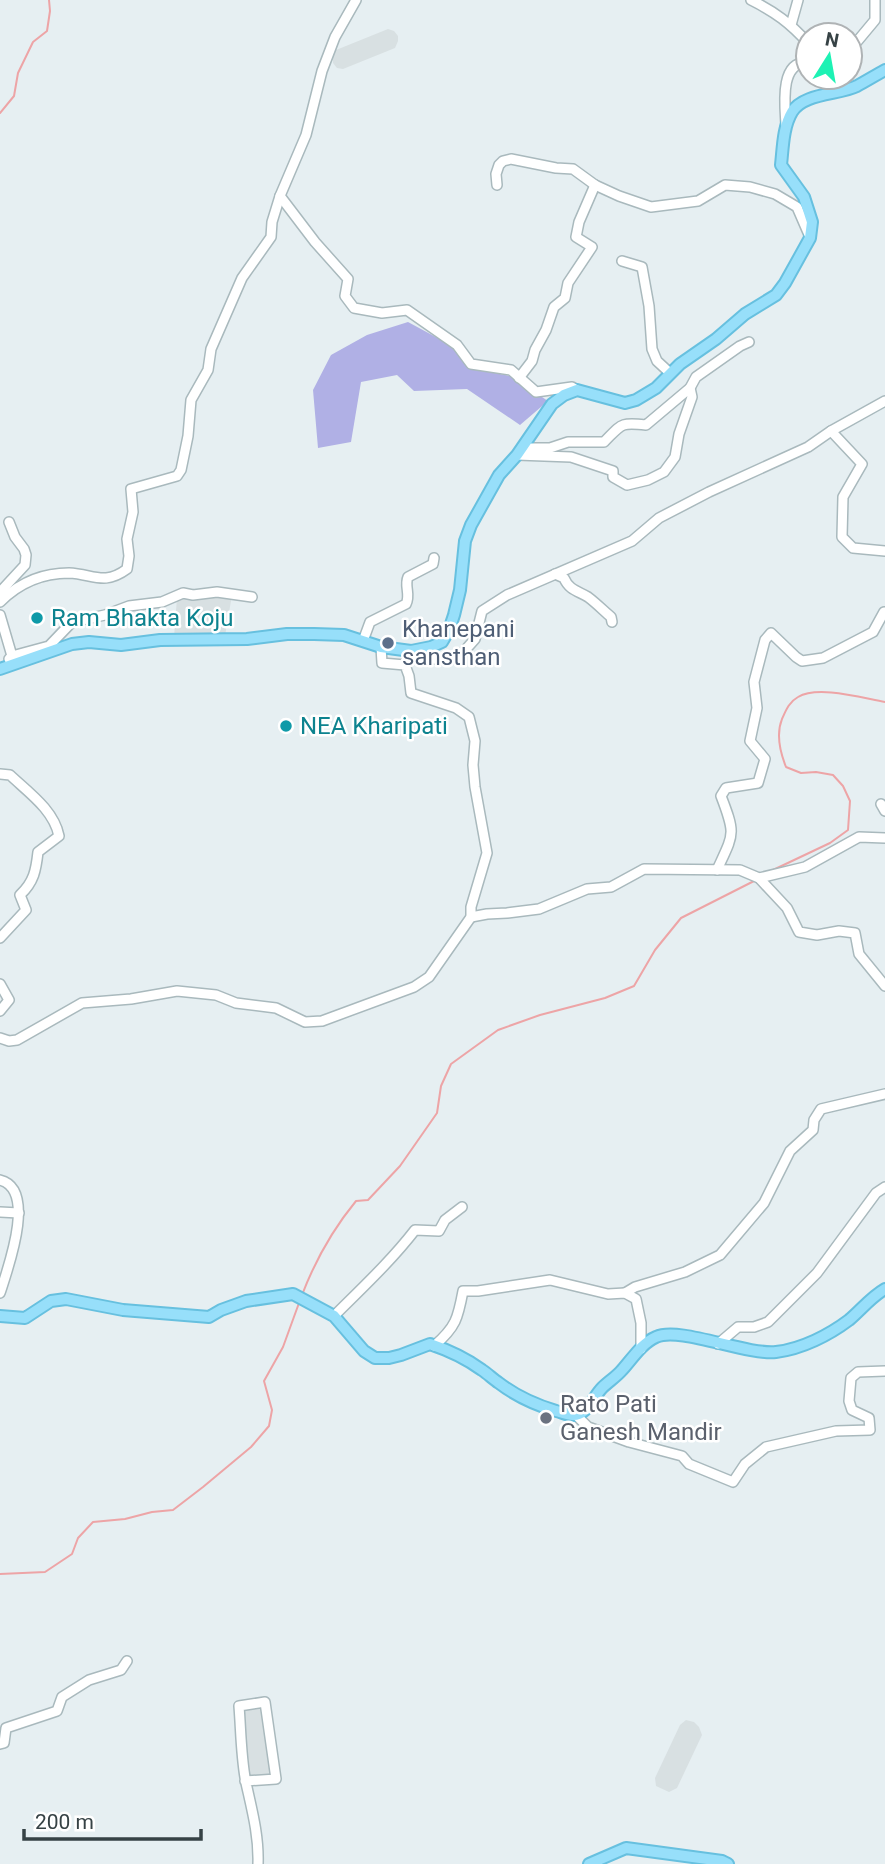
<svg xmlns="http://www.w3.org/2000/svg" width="885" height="1864" viewBox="0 0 885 1864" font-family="Roboto,sans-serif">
<rect width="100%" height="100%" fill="#e6eff2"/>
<g fill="#d8e0e2">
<path d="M388,29L394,31L398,36V41L395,48L343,69L337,68L333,63V56L336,50Z"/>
<path d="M232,595L225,636L174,637L177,598Z"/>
<path d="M264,1706L270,1775L250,1777L243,1707Z"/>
<path d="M686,1720L694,1722L699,1727L702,1735L677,1788L669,1792L656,1786L655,1778L680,1725Z"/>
</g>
<path fill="#b0b0e5" d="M408,322L445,342L475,369L510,376L548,401L520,425L467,389L414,391L397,375L361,382L351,442L318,448L313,390L331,355L367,335Z"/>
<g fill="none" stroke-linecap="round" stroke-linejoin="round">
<g stroke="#eda4a6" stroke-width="2">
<path d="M0,113L14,96L18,73L33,42L47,31L50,11L49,0"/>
<path d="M773,870L830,843L848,830L850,801L843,786L833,775L816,772L801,773L786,767C780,752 776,734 782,719C786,710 789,702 798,697C818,685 862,698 885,702"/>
<path d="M302,1295C315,1261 333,1229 356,1201L368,1200L400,1166L437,1113L441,1086L451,1064L498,1030L540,1015L605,998L634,986L655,950L681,918L756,880"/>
<path d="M0,1574L45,1572L72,1554L78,1538L93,1522L125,1519L152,1512L173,1510L203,1487L251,1447L269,1426L272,1410L264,1381L283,1347L299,1303"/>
</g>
<defs>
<g id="minor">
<path d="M356,0L335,37L322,71L306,135L280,196L315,242L348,279L345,296L354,308L382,313L407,310L457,345L471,364L511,370L536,392L572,387L577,390"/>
<path d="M751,0C775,12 790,23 808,43"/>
<path d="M791,25L798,0"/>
<path d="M850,50L875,20V0"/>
<path d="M786,125C785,107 779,60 808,63"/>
<path d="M497,185L496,174L499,165L503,161L511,159L556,168L573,169L595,185L619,196L651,207L698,201L725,185L750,187L775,194L797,207L810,237"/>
<path d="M622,261L642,267L649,306L652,349L657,361L670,373"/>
<path d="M519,378L532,361L535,350L546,330L554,307L565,298L568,283L592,247L576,237L579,222L595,185"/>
<path d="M831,431L862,464L843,497L842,537L853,548L885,551"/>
<path d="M522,448H550L568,442H604C622,424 620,422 646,425L690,388L696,377L740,346L749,342"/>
<path d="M517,455L571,457L613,471V477L627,485L648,480L664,472L675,457L679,434L692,397L690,388"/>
<path d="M555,574L564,578C569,590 578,591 588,597C596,603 604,611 611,617L612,622"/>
<path d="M0,592L25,565L26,555L24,549L15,537L9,522"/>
<path d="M0,602C19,583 42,573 69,573C93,574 104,586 127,569L129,556L127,539L133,512L131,489L177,476L181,470L188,436L191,400L208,370L211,349L242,278L271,237L272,222L280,196"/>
<path d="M0,615L12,656L9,659"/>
<path d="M363,641L370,622L406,604C411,595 404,586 408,577L433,564L434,558"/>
<path d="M411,651L423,658L447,660L459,657L475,639L482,611L507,595L632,541L659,518L709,492L808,447L831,431L885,401"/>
<path d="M12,656L49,646L72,622L105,615L129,606L162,602L183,593L193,595L217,592L252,597"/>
<path d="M0,774L10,775C28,792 54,810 59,836L38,852C36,870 34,882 20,895L26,910L0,938"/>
<path d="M881,804L885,811"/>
<path d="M717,870C734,833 736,835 721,796L726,788L758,783L765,759L750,741L757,708L754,682L765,640L771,633L796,657L802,661L823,658L873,632L884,612"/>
<path d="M759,878L787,908L799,932L817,935L839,931L855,933L859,954L885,986"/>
<path d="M471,917L487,914L507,913L539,909L587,889L611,887L644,869L740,870L759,878L805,867L859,837L885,838"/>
<path d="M0,984L9,1000L0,1011"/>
<path d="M0,1038L9,1041L17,1040L82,1003L131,999L177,991L216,995L236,1003L276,1008L305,1022L322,1021L414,987L429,977L471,917V907L487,853L475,787L473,765L475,741L469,717L456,708L411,693L409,676L405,665L382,663L381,647"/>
<path d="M0,1180C37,1189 8,1268 0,1293"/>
<path d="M0,1212L19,1213"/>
<path d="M625,1293L635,1287L685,1272L720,1255L764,1203L790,1151L813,1130L814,1120L821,1109L885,1094"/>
<path d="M334,1316C362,1288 391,1261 415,1230L439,1231L445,1220L462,1207"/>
<path d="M718,1344L738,1327H754L768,1322L817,1273L876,1193L885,1187"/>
<path d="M434,1346C456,1327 458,1318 463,1291H478L550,1280L608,1294L625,1293L636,1299L641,1323V1349"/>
<path d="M576,1415L588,1427L629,1442L682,1456L689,1464L733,1482L745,1464L766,1447L836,1431L870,1430L869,1418L852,1410L849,1401L851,1378L858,1372L885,1371"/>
<path d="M0,1744L4,1743L6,1728L57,1711L62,1697L89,1680L121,1670L127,1661"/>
<path d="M245,1781L276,1779L265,1702L239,1706C241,1731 241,1758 246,1783C252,1810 259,1836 258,1864"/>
</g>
<g id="major">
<path d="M0,669L72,644L89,642L121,645L160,640L247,639L287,634H314L344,635L381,647L411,651L431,647L442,642L449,630L454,615L460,590L465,541L471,525L499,475L517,455L552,404L564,395L577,390L625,403L636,400L656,388L680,364L716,339L745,314L776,295L785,283L810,238L812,222L804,197L781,165C783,147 783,127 792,112C803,93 839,95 857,86C866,81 876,75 885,70"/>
<path d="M0,1316L25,1318L51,1301L66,1299L123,1310L209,1317L221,1310L246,1301L293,1294L334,1316L364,1351L375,1358H389L401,1355L430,1344C448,1350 467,1359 482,1370C488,1374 493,1379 499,1383C516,1396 536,1405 556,1411C561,1412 567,1415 572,1415C587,1416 593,1397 602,1388C608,1382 616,1377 622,1370C632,1359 642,1343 656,1337C679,1326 745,1355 776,1352C802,1349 829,1335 849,1320C861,1310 871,1297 885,1289"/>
<path d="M589,1864L626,1848L722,1861L728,1864"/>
</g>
</defs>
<use href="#minor" stroke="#a9b9bd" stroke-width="12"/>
<use href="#major" stroke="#67c0df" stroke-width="14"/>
<use href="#minor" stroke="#fff" stroke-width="9"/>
<use href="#major" stroke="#97dffa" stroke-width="10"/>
</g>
<g fill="#0f9aa8" stroke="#fff" stroke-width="2.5">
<circle cx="37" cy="618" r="7"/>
<circle cx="286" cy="726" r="7"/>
</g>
<circle fill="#5c6f8a" stroke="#fff" stroke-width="2.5" cx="388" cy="643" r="7"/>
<circle fill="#6b7280" stroke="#fff" stroke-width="2.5" cx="546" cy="1418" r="7"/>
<g text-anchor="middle" stroke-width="5" stroke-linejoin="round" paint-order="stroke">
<g font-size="24" fill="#0d838f" stroke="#fff" text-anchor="start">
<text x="51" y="626">Ram Bhakta Koju</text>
<text x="300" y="734">NEA Kharipati</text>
</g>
<g font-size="24" fill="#4e5e75" stroke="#fff" text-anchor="start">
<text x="402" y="637">Khanepani<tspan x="402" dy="28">sansthan</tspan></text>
</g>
<g font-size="24" fill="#5b616d" stroke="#fff" text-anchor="start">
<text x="560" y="1412">Rato Pati<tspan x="560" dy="28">Ganesh Mandir</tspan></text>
</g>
</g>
<g transform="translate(829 56) rotate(11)"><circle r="33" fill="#ffffff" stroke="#afb3b5" stroke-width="2"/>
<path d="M0-5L12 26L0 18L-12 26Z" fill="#1df2b4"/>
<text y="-10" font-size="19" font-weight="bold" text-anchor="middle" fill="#364245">N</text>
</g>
<path d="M24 1829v10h177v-10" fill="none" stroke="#364245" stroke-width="3.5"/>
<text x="35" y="1829" font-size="21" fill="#364245" stroke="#ffffff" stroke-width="5" paint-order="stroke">200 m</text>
</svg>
